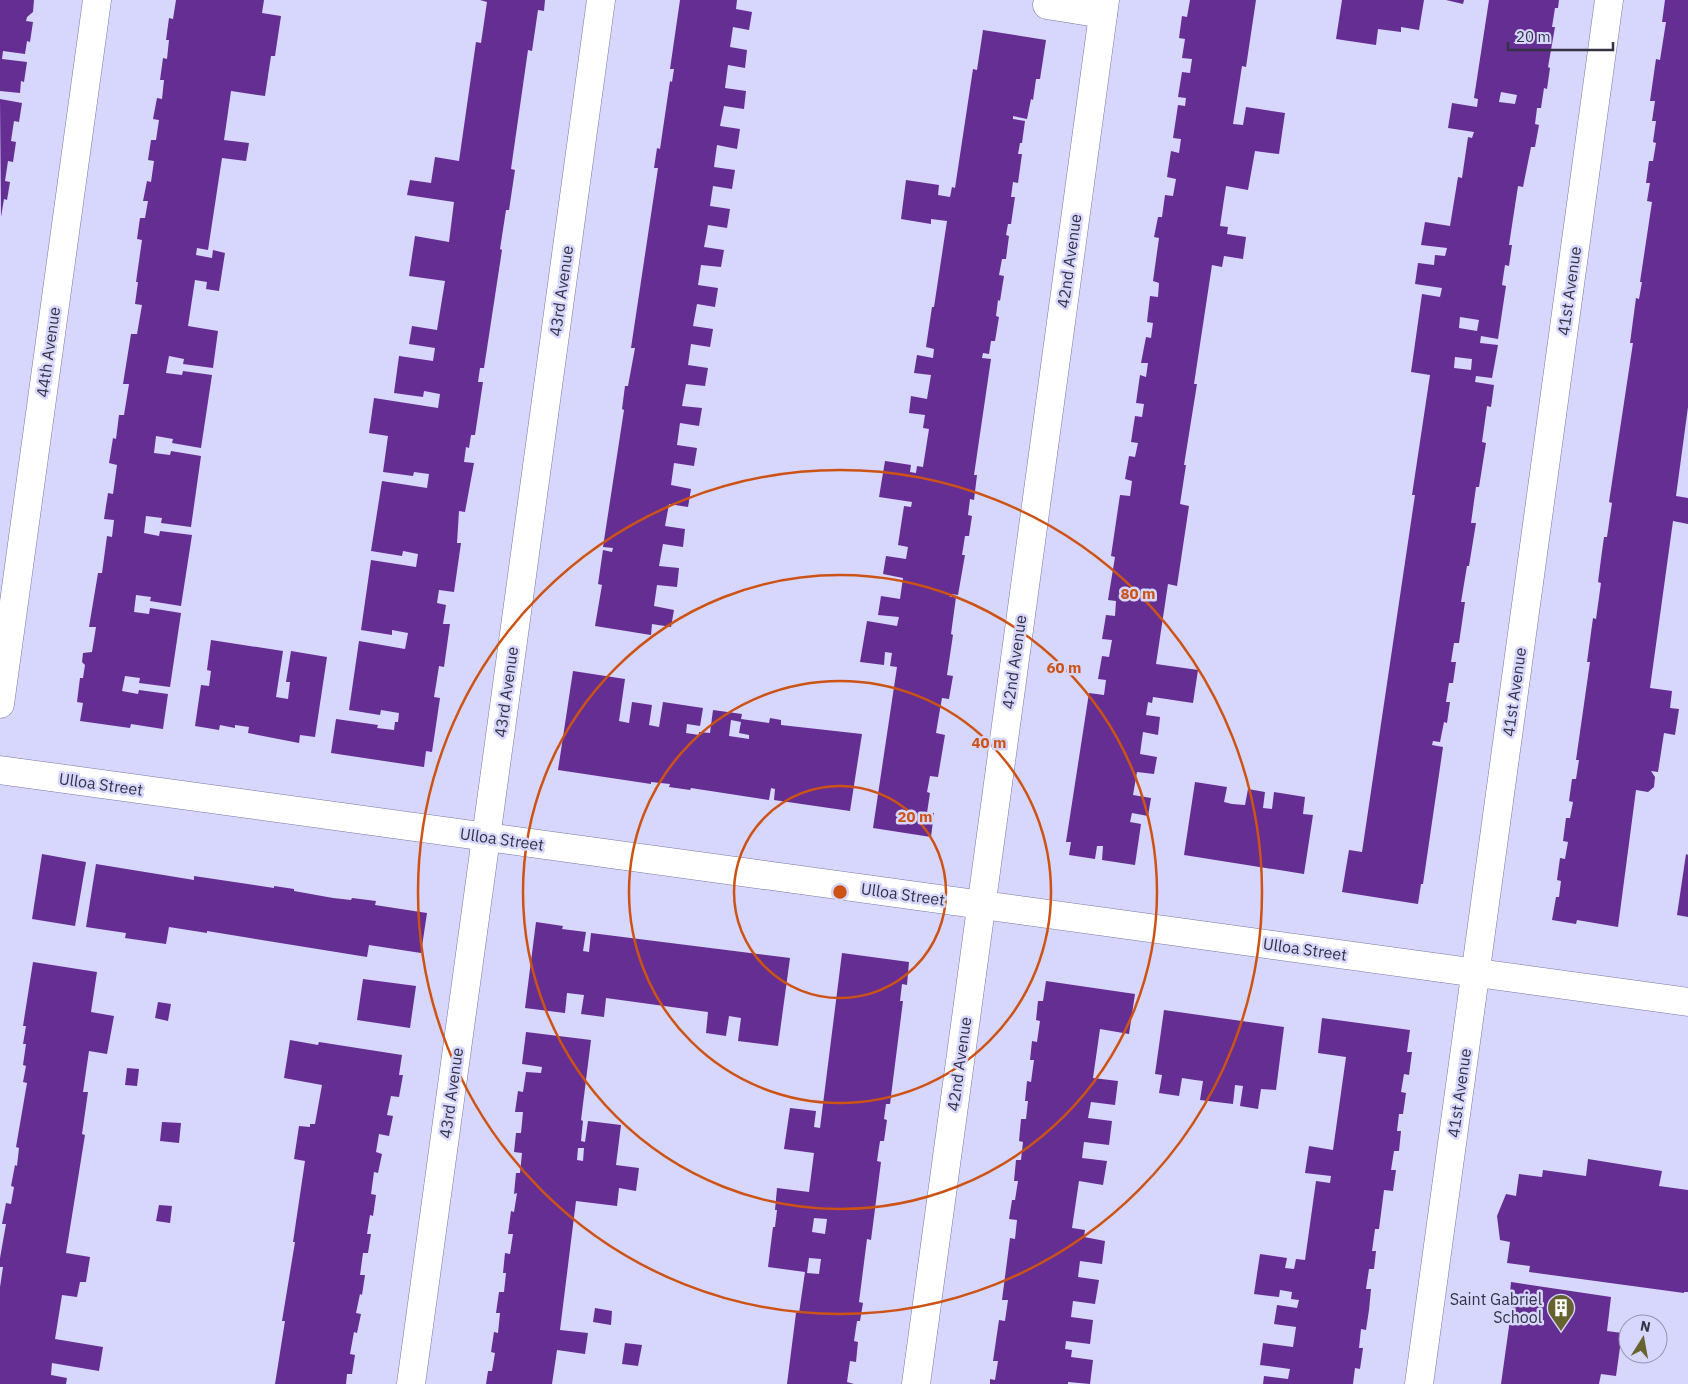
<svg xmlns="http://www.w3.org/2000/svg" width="1688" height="1384" viewBox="0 0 1688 1384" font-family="'IBM Plex Sans',sans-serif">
<rect width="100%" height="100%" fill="#d7d6fd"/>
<g fill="#652e93" fill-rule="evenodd">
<path d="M0,0H34L33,12L27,17L26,21L33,22L30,42L27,41L25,54L3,51L2,59L27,62L24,82L21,81L20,93L0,91Z"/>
<path d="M176,0H264L262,13L281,16L275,56H271L265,96L231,91L224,140L249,143L246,161L222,158L208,250L197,248L196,255L212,258L213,250L225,253L219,291L206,289L207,282L195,280L188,326L218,331L213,368L183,364L184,359L169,356L166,373L182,375L183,371L212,375L201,448L172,443L173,439L156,436L154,453L170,455L171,451L201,456L191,527L161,523L162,518L146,516L144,533L159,536L160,531L192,535L181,606L150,601L151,597L136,595L134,612L149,614L150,608L181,613L170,687L139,683L140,678L125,676L122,691L138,694L139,690L168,694L163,729L131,724L130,728L80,721L83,703L77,702L80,678H83L85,665L82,662L83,653L92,652L96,627H89L98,573H102L107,536L112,537L114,520L104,519L108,493L113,494L117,465L109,463L113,438L116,439L119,415H124L129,384H123L131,334H137L142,305L135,304L138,282H136L142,240L137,239L140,218H145L148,201H143L147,181L151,182L154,161L148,160L151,140H156L159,120L153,119L157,98L162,99L164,80H160L163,58L167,59L169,40H166L169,18L173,19Z"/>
<path d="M480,0H545L544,11L538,10L532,51L528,50L511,169L515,170L509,210H506L500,249L502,250L484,368H480L478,382H483L475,435H471L469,448L466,447L464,462L474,463L465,512L459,511L457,543H461L454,592L439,590L437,603L446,605L443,624H450L444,667L439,666L436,685L434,697L440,698L432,752L426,751L424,767L331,753L336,719L378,725L377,728L394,730L395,722H398L399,713L381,710L380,715L349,710L359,641L405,649L408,633L392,630V635L361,630L371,560L416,567L418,554L403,551L402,556L371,551L382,481L427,488L429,474L414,472L413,476L383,472L388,436L369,433L374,398L438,408L440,394L424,391L423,397L394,393L399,356L433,361L435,348L409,344L412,326L437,330L445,281L409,276L415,236L449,242L454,202L407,195L410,180L431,183L435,157L459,161L476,42L481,43L487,2Z"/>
<path d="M680,0H737L736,9L752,12L749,30L733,27L730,47L747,50L745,68L728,65L725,88L746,91L744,109L724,106L720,126L740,129L737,149L717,145L714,167L735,170L732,189L713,186L710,206L730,209L727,228L708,225L706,237L704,247L724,250L721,267L701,265L698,285L718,288L715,307L697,304L693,326L713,329L710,347L691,344L688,365L708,368L705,386L686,384L682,406L702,408L699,426L680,423L677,445L697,448L694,466L674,463L671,485L691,489L688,507L669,504L665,526L685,529L683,547L663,544L659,566L679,568L677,587L657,585L654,606L674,610L671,627L652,624L651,635L595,626L602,585L598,584L603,550L612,552L613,548L603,547L624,410L622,409L625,386H628L635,348H631L658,168H654L657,148L660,149L670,81L672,82L674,69H670Z"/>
<path d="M1190,0H1256L1246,67L1242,66L1233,124L1243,125L1246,107L1285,113L1279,154L1255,151L1248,190L1226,186L1220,226L1228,227L1227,234L1246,237L1243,259L1224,256L1222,267L1212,265L1194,384H1197L1184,465H1186L1180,504L1189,506L1177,586L1168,584L1156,664L1198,670L1193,703L1153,697L1152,703L1148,702L1146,715L1160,717L1158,735L1143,732L1140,754L1157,757L1154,774L1137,772L1133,795L1151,798L1148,816L1132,813L1130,822L1141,824L1135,865L1102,860L1103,846H1097L1095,859L1069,855L1071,842H1066L1089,693L1104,695L1106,680L1098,679L1102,656L1109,657L1112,640L1102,639L1106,615L1115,616L1116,601L1108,600L1115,557L1111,556L1120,495L1130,496L1132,481L1125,479L1129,456L1135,457L1138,443L1131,442L1135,416L1142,417L1144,404L1136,403L1140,375L1146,377L1148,363H1141L1146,337L1151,338L1153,323L1147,322L1150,296L1158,297L1159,283L1153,281L1159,238L1154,237L1158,217H1162L1165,195L1173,196L1176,179L1167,177L1171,151L1179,153L1181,139L1173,138L1178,105L1185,106L1186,98L1178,97L1182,72L1190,73L1192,59L1182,58L1185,39L1179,38L1182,16L1187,17Z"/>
<path d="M1342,0H1424L1419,30L1401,27V32L1378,29L1376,45L1336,39Z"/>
<path d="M1446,0H1464L1463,4Z"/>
<path d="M1489,0H1559L1558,8H1555L1552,27H1555L1548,67L1550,68L1547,89L1544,88L1541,108H1537L1535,124L1539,125L1535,147H1531L1523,187L1518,186L1509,245H1512L1509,266L1505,265L1502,285L1506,286L1498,339L1481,336L1480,343L1498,345L1492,378L1476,376L1475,382L1494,385L1491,407L1487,406L1482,442L1486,443L1479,487H1476L1471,523H1476L1469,566H1467L1461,602H1465L1459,643H1454L1451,662H1456L1453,683H1449L1446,702H1450L1447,723L1444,722L1440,742L1433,741L1432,745L1443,747L1423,884H1421L1418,904L1342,892L1349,850L1362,852L1415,495H1412L1430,375L1411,372L1422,294L1440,297L1442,288L1415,284L1418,263L1434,265L1435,255L1445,256L1447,248L1421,245L1425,222L1450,226L1458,177L1462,178L1468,137L1472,138L1474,132L1448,128L1452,103L1477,107L1478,99L1474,98ZM1501,92L1517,95L1515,104L1499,102ZM1460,317L1479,320L1477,331L1459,328ZM1455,357L1472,359L1471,370L1454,368Z"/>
<path d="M1665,0H1688V407L1676,496L1688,498V524L1673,521L1650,688L1672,691L1670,708L1679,709L1675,735L1664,733L1658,772L1651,771L1655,777L1654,787L1648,792L1636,790L1618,927L1577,920L1576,924L1552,920L1556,897H1559L1561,881L1557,880L1560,858L1565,859L1568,842L1563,841L1566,818H1570L1573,802L1569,801L1572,779H1576L1579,760H1576L1590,662H1587L1593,618L1596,619L1601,583L1598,582L1601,559L1604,537H1607L1612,503L1609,502L1633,343H1630L1636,298L1639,299L1642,282H1640L1652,202L1647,201L1650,183H1646L1649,161H1653L1656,143L1653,142L1656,121H1652L1655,101H1650L1656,59L1660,60L1666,22H1662Z"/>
<path d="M983,30L1046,40L1040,79H1036L1033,100L1031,99L1027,119L1013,116V119L1025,121L1022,143H1020L1018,154H1022L1018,183L1013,182L1011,197H1015L1011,224H1008L1006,235L1009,236L1006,259H1002L999,275L1004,276L1000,301L998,300L996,316L999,317L995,341H991L989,354L983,353L982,358L991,359L974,475H977L974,500L970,499L968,515L972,516L969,536H965L962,555H965L958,595L951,594L950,597H956L951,634L953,635L947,675L953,676L949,699L942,698L939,715L936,733L945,735L938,777L930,776L927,792L930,793L927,813H934L931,837L873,828L897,667L890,666L892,653L885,652L884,665L860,662L867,621L897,626L899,617L878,615L881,596L900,599L903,578L883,574L886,556L906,559L908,547L898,545L904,506L911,507L912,502L879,497L885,461L911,465L910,472L916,473L917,466L923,467L929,429L923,428L925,415L909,413L911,396L927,399L931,375L914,373L917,355L933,358L934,349L926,347L932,307H934L947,221L931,219V224L901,219L906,180L939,185L938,195L950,197L952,187L955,188L973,69L977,70Z"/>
<path d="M0,99L22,103L19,122L14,121L11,141L16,142L13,162L8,161L5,181L10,182L7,200L4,199L1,217Z"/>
<path d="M211,640L283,651L276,697L288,699L290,682H286L291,651L327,657L315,737L300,735L299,743L248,733L249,727L235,725V728L220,725L219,730L195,726L201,685L209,686L211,671L207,670Z"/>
<path d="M573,671L625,679L619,721L629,723L632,702L652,705L649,725L659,727L663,702L703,708L700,726L687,724L686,733L699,735V732L710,733L713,710L742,714L741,719L769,723L770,718L781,720V725L862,734L850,811L774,800L775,789L771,788L769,800L691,788L690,790L669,787L670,784L651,782V784L558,770ZM731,720L741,722L739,733L749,735V739L729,736Z"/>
<path d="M1195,782L1227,787L1224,802L1232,804L1245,805L1248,789L1265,792L1263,808L1272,809L1274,792L1305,797L1303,814L1313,815L1304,874L1184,855Z"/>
<path d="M42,854L86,862L75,926L32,919Z"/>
<path d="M1686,854L1688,855V917L1677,915Z"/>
<path d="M96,864L194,880V876L274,888V886L294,889V891L333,898L351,900L352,898L376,901L375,905L427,913L421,953L369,945L367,957L207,931V933L169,927L166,944L125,938L126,933L86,927Z"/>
<path d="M536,922L563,926L562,929L586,932L583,951L589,952L591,933L790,958L778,1046L738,1041L741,1018L729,1016L726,1036L706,1033L708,1012L606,998L604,1017L581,1014L584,995L567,993L565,1013L525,1008Z"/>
<path d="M842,953L909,962L907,985L902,984L900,1001H903L890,1104H886L884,1119L887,1120L884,1141H880L877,1161L881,1162L871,1240L867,1239L859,1302L863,1303L860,1321H857L854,1341L858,1342L856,1362L850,1361L847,1382L854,1384H787L796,1313H799L805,1272L768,1267L773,1227H775L777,1210H775L777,1188L809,1192L814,1153L784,1149L790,1108L816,1111L814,1127L820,1128ZM814,1218L827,1219L825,1234L812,1232ZM809,1258L821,1259L819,1274L807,1273Z"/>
<path d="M33,962L97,972L91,1012L114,1016L107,1054L89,1051L83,1092H88L82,1134L85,1135L66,1253L90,1257L86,1282H80L77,1297L62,1295L55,1339L103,1347L99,1371L52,1363L51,1375L67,1378L66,1384H0V1287L3,1267H0V1258L6,1224H2L6,1203L11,1204L14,1187L11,1186L15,1165L17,1166L19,1148L16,1147L27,1083L23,1082L26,1066L23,1065L26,1044H23L26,1026H23Z"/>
<path d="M363,979L416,986L410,1028L357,1020Z"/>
<path d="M1046,981L1135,994L1129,1034L1100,1029L1093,1078L1118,1081L1115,1105L1091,1102L1088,1118L1112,1121L1109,1145L1084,1142L1082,1158L1107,1161L1103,1185L1079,1181L1072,1228L1085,1230L1084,1237L1105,1241L1102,1264L1080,1261L1078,1277L1099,1280L1095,1304L1073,1301L1071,1317L1093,1320L1090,1344L1066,1341L1065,1349L1072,1350L1071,1357L1093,1360L1090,1384L1068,1382V1384H990V1379L995,1380L998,1361H993L999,1320L1005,1321L1008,1300H1002L1010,1238L1015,1239L1017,1220L1009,1219L1012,1200H1015L1018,1181H1014L1016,1160H1021L1023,1142L1019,1141L1021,1119H1026L1028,1101H1025L1027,1081L1031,1082L1034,1060H1030L1032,1041L1037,1042L1040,1021L1036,1020L1038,1001H1043Z"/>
<path d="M158,1002L171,1004L168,1021L155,1018Z"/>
<path d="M1164,1010L1284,1027L1276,1090L1261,1089L1258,1109L1240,1106L1243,1086L1235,1085L1233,1104L1200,1100L1203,1081L1195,1080L1182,1078L1179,1096L1159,1093L1162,1075L1155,1074Z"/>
<path d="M1322,1018L1410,1030L1407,1052H1412L1409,1075L1404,1074L1401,1092L1406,1093L1403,1114H1399L1397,1131H1401L1399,1151H1394L1391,1170H1396L1393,1191L1384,1190L1379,1229H1375L1372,1251H1376L1374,1269H1369L1366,1289H1371L1369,1310L1366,1330L1361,1329L1359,1348H1363L1360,1369L1355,1368L1353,1384H1263L1264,1376L1288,1379L1290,1369L1260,1365L1263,1343L1293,1347L1296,1327L1274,1324L1277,1305L1297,1308L1299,1300L1291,1299L1292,1292L1280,1290L1279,1297L1254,1294L1260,1254L1287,1258L1285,1268L1294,1269L1296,1259L1305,1260L1316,1181L1330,1183L1331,1176L1305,1173L1309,1146L1333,1150L1346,1057L1318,1053Z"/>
<path d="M526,1032L591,1040L581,1120L583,1121L581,1141L585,1142L588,1121L621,1125L616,1165L639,1168L636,1191L619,1188L617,1206L576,1201L560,1330L588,1333L585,1354L557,1350L552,1384H486L488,1371H492L495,1353L491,1352L494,1332L498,1333L500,1313H496L499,1292H504L506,1273H503L505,1253L510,1254L513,1234H508L511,1211L514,1212L517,1193L514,1194L516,1173H520L522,1153L514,1152L516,1133H521L523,1112H515L518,1091L523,1092L526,1072L541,1073L542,1067L522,1064ZM578,1148H584L583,1161L577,1160Z"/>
<path d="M290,1040L318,1045L319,1042L402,1055L399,1075H403L399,1097L391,1096L387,1115L393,1116L389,1136L379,1134L376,1152L382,1154L378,1173L374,1172L371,1194L376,1195L373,1216L370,1215L367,1234H371L368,1253H363L360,1275H365L362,1295L360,1294L356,1313L361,1314L357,1333L354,1332L350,1354L355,1355L352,1374H347L346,1384H275L285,1321H282L295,1242H293L305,1161L294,1159L299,1126L310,1127V1124H315L322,1085L284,1078Z"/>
<path d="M127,1068L139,1069L137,1086L125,1085Z"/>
<path d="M162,1122L181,1123L179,1143L160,1141Z"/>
<path d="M1588,1159L1662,1171L1659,1186L1688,1190V1292H1684V1293L1529,1272L1530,1266L1507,1263L1510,1242L1500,1240L1497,1216L1506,1194L1516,1196L1519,1174L1542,1177L1543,1170L1586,1176Z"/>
<path d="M159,1205L172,1206L170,1223L156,1221Z"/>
<path d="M1511,1282L1611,1297L1607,1331L1622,1333L1616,1376L1601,1374L1599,1384H1501L1512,1305H1509Z"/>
<path d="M595,1308L612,1311L611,1325L593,1322Z"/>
<path d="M625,1343L642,1345L638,1366L622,1364Z"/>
</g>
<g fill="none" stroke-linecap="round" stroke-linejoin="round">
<defs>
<g id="minor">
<path d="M1047,5L1103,14"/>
<path d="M0,704L97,0"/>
<path d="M0,770L1688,1002"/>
<path d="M411,1384L601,0"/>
<path d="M916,1384L1105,0"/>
<path d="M1419,1384L1609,0"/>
</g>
</defs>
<use href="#minor" stroke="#7877a2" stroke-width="29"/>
<use href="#minor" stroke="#fff" stroke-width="28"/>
</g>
<g fill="none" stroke="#cd5315" stroke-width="2.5">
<circle cx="840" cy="892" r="106"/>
<circle cx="840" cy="892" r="211"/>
<circle cx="840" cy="892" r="317"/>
<circle cx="840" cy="892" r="422"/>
</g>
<defs>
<symbol id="building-pin" viewBox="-11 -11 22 30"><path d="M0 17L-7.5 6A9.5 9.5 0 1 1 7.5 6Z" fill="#676330" stroke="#d7d6fd"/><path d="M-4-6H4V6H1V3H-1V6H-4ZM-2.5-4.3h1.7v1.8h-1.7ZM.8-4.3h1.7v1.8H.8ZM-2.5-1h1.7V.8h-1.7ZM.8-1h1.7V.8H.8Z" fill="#fff"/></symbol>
</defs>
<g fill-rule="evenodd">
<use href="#building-pin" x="1545" y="1292" width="32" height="43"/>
</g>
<g text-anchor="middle" stroke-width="5" stroke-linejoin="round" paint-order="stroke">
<g font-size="16" fill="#333345" stroke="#d7d6fd">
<text transform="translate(1069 261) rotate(-82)" y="6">42nd Avenue</text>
<text transform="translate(561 291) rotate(-82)" y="6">43rd Avenue</text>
<text transform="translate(1569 291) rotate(-82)" y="6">41st Avenue</text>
<text transform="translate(48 352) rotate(-82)" y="6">44th Avenue</text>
<text transform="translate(1014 662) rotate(-82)" y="6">42nd Avenue</text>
<text transform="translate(506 692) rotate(-82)" y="6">43rd Avenue</text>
<text transform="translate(1514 692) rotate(-82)" y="6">41st Avenue</text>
<text transform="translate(101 784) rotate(8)" y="6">Ulloa Street</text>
<text transform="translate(502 839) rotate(8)" y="6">Ulloa Street</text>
<text transform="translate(903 894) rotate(8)" y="6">Ulloa Street</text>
<text transform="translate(1305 949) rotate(8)" y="6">Ulloa Street</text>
<text transform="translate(959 1064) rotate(-82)" y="6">42nd Avenue</text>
<text transform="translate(451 1093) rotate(-82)" y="6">43rd Avenue</text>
<text transform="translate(1459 1093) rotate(-82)" y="6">41st Avenue</text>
</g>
<g font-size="16" fill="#333345" stroke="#d7d6fd" text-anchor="end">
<text x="1542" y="1305">Saint Gabriel<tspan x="1542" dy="18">School</tspan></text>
</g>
</g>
<circle cx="840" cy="892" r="8" fill="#cd5315" stroke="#d7d6fd" stroke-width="2.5"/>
<g font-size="15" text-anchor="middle" font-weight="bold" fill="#cd5315" stroke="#d7d6fd" stroke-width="5" stroke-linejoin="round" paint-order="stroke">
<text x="1138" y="599">80 m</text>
<text x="1064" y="673">60 m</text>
<text x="989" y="748">40 m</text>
<text x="915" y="822">20 m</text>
</g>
<g transform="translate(1643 1339) rotate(11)"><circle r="24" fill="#d7d6fd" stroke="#9595b3"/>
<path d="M0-4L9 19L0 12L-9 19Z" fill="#676330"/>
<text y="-8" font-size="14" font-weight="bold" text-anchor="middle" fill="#333345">N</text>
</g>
<path d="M1508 42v8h105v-8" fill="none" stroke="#333345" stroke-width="2.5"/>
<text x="1516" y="42" font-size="15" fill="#333345" stroke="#d7d6fd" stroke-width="4" paint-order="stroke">20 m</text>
</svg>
